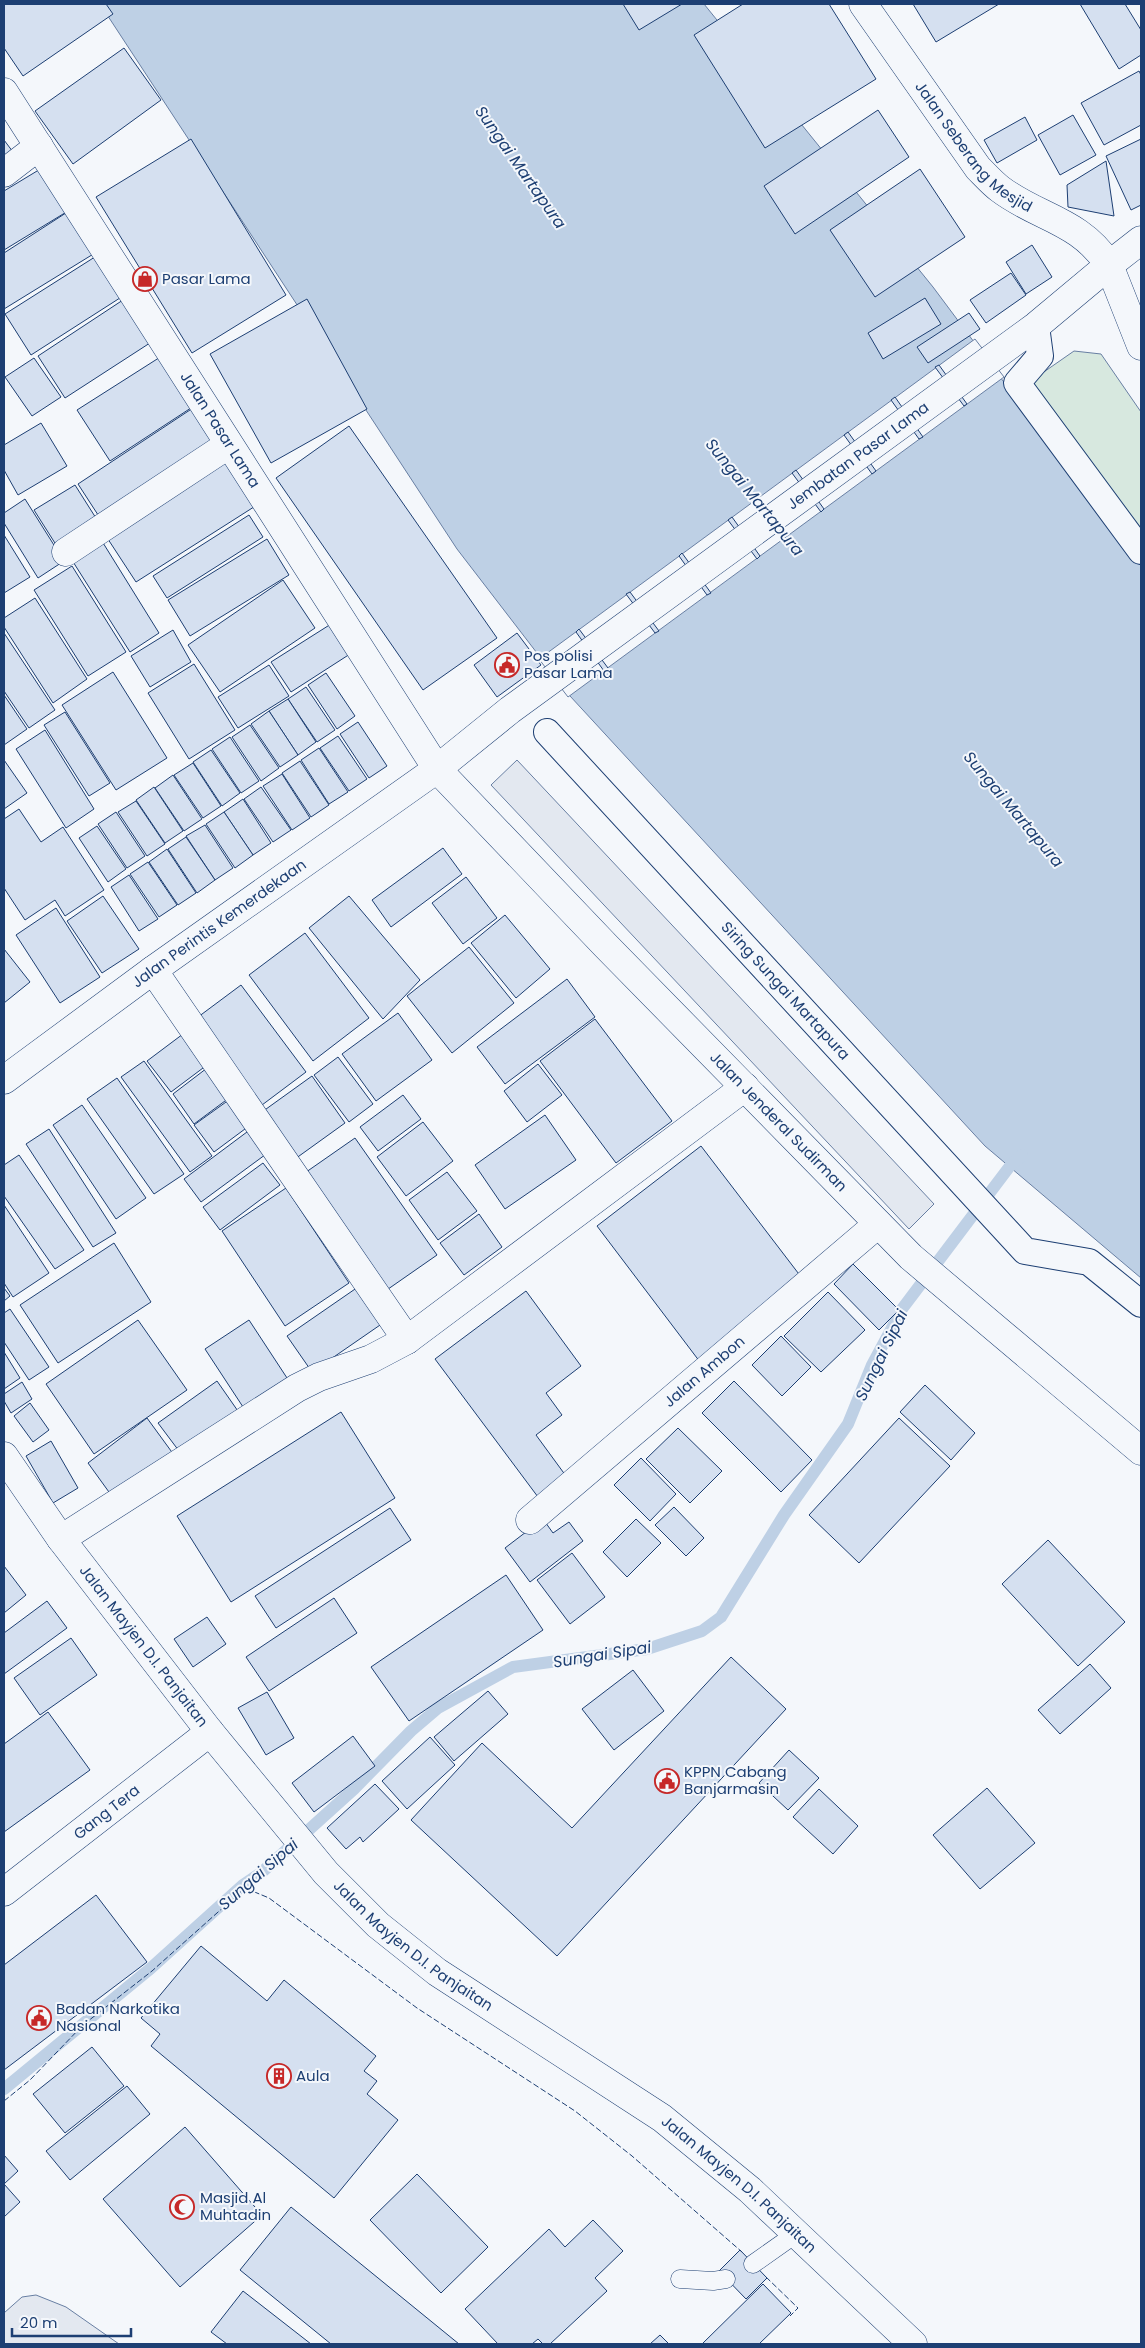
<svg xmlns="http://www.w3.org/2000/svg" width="1145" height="2348" viewBox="0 0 1145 2348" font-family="Poppins,sans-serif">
<rect width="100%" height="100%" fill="#f4f7fb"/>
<path fill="#d7e8df" stroke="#687fa3" d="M1074,351L1101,354L1141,412V534L1028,383Z"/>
<g fill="#e3e8f0" stroke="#687fa3">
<path d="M517,760L934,1204L909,1229L491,785Z"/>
<path d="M36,2295L66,2307L119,2344H4V2313L22,2297Z"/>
</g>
<path fill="#bed0e5" stroke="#687fa3" d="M100,4H704L933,287L1141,566V1278L985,1146L570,696L457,549Z"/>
<path fill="#f4f7fb" stroke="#687fa3" d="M975,339L1004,377L568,697L539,659Z"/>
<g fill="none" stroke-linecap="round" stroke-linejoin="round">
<path stroke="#bed0e5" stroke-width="12" d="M4,2089L151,1968L243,1885L261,1873L354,1789L411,1731L438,1708L513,1667L647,1649L702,1631L721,1617L784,1515L848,1424L872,1365L902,1309L1010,1166L1022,1155"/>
</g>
<g fill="#d5e0f0" stroke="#1d3f73">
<path d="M4,4H106L113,14L23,76L4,48Z"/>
<path d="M623,4H682L639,30Z"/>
<path d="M743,4H829L876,79L765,148L694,35Z"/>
<path d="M913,4H999L936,42Z"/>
<path d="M1080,4H1125L1141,30V55L1119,69Z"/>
<path d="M124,48L161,100L73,164L35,111Z"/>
<path d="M1139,71L1141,75V125L1104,145L1081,103Z"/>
<path d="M878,110L909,157L795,234L764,186Z"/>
<path d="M1073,115L1096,155L1060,175L1038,135Z"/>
<path d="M1025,117L1037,140L997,163L984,140Z"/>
<path d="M191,139L286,295L192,353L96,197Z"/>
<path d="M1141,139V205L1131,210L1106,156Z"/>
<path d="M4,140L13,152L4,159Z"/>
<path d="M1106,161L1114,216L1068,207L1067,185Z"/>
<path d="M42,168L68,211L4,250V191Z"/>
<path d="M920,169L965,237L875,297L830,230Z"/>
<path d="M69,211L95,253L4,309V253Z"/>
<path d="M1032,245L1052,277L1026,294L1006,262Z"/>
<path d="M98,255L123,296L31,355L5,314Z"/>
<path d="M1011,273L1026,295L986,323L970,300Z"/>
<path d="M126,298L153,341L65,398L38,356Z"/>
<path d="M925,298L941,324L883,359L868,333Z"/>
<path d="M307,299L367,409L271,463L210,354Z"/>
<path d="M969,313L980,329L928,363L917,347Z"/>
<path d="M165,354L197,404L110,461L77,410Z"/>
<path d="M34,358L61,397L32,416L5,377Z"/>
<path d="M939,365L967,404L964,406L935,367Z"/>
<path d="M895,397L923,437L919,439L891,400Z"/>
<path d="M196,406L220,443L102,521L78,484Z"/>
<path d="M41,423L67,466L18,495L4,470V445Z"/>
<path d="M349,426L497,638L423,690L276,478Z"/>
<path d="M848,432L876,471L872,474L844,435Z"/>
<path d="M225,452L257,505L136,582L102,530Z"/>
<path d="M796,470L824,509L821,512L792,473Z"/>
<path d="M75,485L101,526L60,551L34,510Z"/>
<path d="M25,499L64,561L38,578L4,523V513Z"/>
<path d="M249,515L263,537L167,598L153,576Z"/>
<path d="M732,517L760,556L757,559L728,520Z"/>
<path d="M4,535L30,577L4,593Z"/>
<path d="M100,538L159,633L130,652L70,557Z"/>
<path d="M267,539L289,575L190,636L168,600Z"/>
<path d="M682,553L711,593L707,595L679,556Z"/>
<path d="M72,566L126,652L88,676L34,590Z"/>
<path d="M283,580L315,628L220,692L188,645Z"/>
<path d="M630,592L659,631L655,633L626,594Z"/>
<path d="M35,598L87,679L53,703L4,627V618Z"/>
<path d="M331,624L350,654L291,692L271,662Z"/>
<path d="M579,629L608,668L604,671L576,632Z"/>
<path d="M173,630L191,662L150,687L131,656Z"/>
<path d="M4,633L55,710L29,728L4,691Z"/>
<path d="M517,633L541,665L497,697L474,665Z"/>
<path d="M194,664L235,730L189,759L148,693Z"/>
<path d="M269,665L289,696L238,728L218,697Z"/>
<path d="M113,672L167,758L116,790L62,705Z"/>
<path d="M326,673L355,716L337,729L308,685Z"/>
<path d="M306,687L335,730L317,742L288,699Z"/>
<path d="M4,695L27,729L4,745Z"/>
<path d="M288,699L316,742L298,755L269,711Z"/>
<path d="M269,711L298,755L280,767L251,724Z"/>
<path d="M65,712L110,783L89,796L44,725Z"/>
<path d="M358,722L387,766L369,778L340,734Z"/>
<path d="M250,725L279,768L261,781L232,737Z"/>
<path d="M45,730L94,809L66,828L16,749Z"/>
<path d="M338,736L367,779L349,791L320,748Z"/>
<path d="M230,737L259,781L241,793L212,749Z"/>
<path d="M319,748L348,792L329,804L301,760Z"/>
<path d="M211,750L240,793L222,806L193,762Z"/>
<path d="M4,760L27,793L4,809Z"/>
<path d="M300,761L329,805L311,817L282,773Z"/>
<path d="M193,763L221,806L203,818L174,775Z"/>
<path d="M282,774L310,818L292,830L263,786Z"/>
<path d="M173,775L202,819L184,831L155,788Z"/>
<path d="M154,787L183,831L165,843L136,800Z"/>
<path d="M261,787L291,830L273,842L244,799Z"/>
<path d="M243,799L271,843L253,855L224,812Z"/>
<path d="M136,801L165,844L147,856L118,812Z"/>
<path d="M19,809L41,842L63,827L104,890L65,916L55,900L25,920L4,888V819Z"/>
<path d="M116,812L145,856L127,868L98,824Z"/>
<path d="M224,812L253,855L235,868L206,824Z"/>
<path d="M205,825L233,868L215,880L186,836Z"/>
<path d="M97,826L126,869L108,882L79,838Z"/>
<path d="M186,837L215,880L197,893L168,849Z"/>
<path d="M443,848L462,874L391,927L372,900Z"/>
<path d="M167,849L196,893L178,905L149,862Z"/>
<path d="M148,862L177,905L159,917L130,874Z"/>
<path d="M129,875L158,919L139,931L111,887Z"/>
<path d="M466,877L497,918L463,944L432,903Z"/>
<path d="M103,896L139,949L102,973L67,921Z"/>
<path d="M349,896L420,980L383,1019L309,928Z"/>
<path d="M56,908L100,977L60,1003L16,935Z"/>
<path d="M505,915L550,969L516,998L471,943Z"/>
<path d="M305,933L369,1018L313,1061L249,975Z"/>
<path d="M469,947L514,1003L452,1053L407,996Z"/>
<path d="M4,949L30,982L4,1003Z"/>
<path d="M567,979L595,1017L505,1084L477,1047Z"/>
<path d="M241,985L306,1072L254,1111L190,1023Z"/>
<path d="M398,1013L432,1060L376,1101L342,1054Z"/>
<path d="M595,1019L672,1121L616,1163L540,1061Z"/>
<path d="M187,1031L211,1062L171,1092L147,1061Z"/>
<path d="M338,1057L373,1104L349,1122L314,1075Z"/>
<path d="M144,1061L212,1156L190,1172L121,1077Z"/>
<path d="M538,1064L562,1095L527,1122L504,1091Z"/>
<path d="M211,1065L233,1095L194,1124L173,1094Z"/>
<path d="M312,1076L345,1123L288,1164L255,1117Z"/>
<path d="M117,1078L184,1174L154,1194L87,1099Z"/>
<path d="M403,1095L421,1119L378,1151L360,1127Z"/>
<path d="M233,1097L253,1123L214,1152L194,1125Z"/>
<path d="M82,1105L146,1198L116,1219L53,1125Z"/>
<path d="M545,1115L576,1160L505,1209L475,1165Z"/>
<path d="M423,1122L453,1161L406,1196L377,1157Z"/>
<path d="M255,1126L273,1149L201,1202L184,1179Z"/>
<path d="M49,1129L116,1233L93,1247L26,1144Z"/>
<path d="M355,1138L437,1255L381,1294L299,1177Z"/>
<path d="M701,1146L805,1282L700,1362L597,1226Z"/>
<path d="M19,1155L84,1250L55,1269L4,1196V1165Z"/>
<path d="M263,1163L280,1185L220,1230L203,1207Z"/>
<path d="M447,1172L477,1211L438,1240L409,1200Z"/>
<path d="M286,1188L349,1283L285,1326L222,1231Z"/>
<path d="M4,1205L49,1273L13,1297L4,1283Z"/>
<path d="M479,1214L502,1247L464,1275L440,1243Z"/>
<path d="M114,1243L151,1302L58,1363L20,1305Z"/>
<path d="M853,1264L899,1310L879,1330L834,1284Z"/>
<path d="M358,1287L383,1323L312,1372L287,1336Z"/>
<path d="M4,1288L10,1296L4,1301Z"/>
<path d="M526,1291L581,1366L546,1393L562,1415L536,1435L566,1476L538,1497L435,1359Z"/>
<path d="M828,1292L865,1330L821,1372L784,1336Z"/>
<path d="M10,1309L49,1367L29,1380L4,1342V1313Z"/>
<path d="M138,1320L187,1390L94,1454L46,1384Z"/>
<path d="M249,1320L289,1381L245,1410L205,1349Z"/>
<path d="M781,1336L811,1367L782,1396L752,1365Z"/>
<path d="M4,1352L20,1378L4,1389Z"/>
<path d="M217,1381L240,1414L182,1455L158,1423Z"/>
<path d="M734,1381L812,1460L781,1492L702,1413Z"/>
<path d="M22,1382L32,1399L11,1413L4,1401V1394Z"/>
<path d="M925,1385L975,1433L951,1460L900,1412Z"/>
<path d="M30,1403L49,1430L33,1442L14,1416Z"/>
<path d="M341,1412L395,1498L231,1602L177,1516Z"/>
<path d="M147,1418L174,1455L114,1499L88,1463Z"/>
<path d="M899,1418L950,1466L859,1563L809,1515Z"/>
<path d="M678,1428L722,1471L690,1503L646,1459Z"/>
<path d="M51,1441L78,1488L53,1503L26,1456Z"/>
<path d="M641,1458L676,1494L650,1521L614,1485Z"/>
<path d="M674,1507L704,1538L686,1556L655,1525Z"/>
<path d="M390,1508L411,1540L276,1628L255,1596Z"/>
<path d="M543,1519L553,1533L569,1522L583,1541L530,1582L505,1548Z"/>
<path d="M636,1519L661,1543L627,1577L603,1552Z"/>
<path d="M1048,1540L1125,1622L1078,1666L1002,1584Z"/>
<path d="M572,1553L605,1597L570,1624L537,1580Z"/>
<path d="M4,1566L26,1595L4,1613Z"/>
<path d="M506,1575L543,1630L409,1721L371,1667Z"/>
<path d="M334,1598L357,1633L269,1691L246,1657Z"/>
<path d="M47,1601L67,1628L4,1674V1633Z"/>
<path d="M207,1617L226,1644L193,1667L174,1639Z"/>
<path d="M71,1638L97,1675L40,1715L14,1678Z"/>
<path d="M731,1657L786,1709L557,1956L411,1820L482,1743L572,1828Z"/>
<path d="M1090,1664L1111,1688L1060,1734L1038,1710Z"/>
<path d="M633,1670L664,1711L614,1750L582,1709Z"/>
<path d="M488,1691L508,1714L454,1761L434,1737Z"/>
<path d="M267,1692L294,1738L266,1755L238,1708Z"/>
<path d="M48,1712L90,1770L4,1832V1744Z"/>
<path d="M353,1736L375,1766L314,1812L292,1783Z"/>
<path d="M430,1737L455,1765L407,1809L382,1781Z"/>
<path d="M789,1750L819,1778L788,1810L759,1783Z"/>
<path d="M375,1784L399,1809L363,1842L360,1837L346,1849L327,1828Z"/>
<path d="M987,1788L1035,1843L980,1889L933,1835Z"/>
<path d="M819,1789L858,1826L833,1854L793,1817Z"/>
<path d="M96,1895L147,1962L4,2070V1965Z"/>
<path d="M201,1946L267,2001L284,1980L376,2056L364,2071L377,2081L367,2094L398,2120L334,2198L151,2046L160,2034L141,2018Z"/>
<path d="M92,2047L124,2086L65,2133L33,2094Z"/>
<path d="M127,2086L150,2114L70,2180L46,2151Z"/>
<path d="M185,2127L262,2215L180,2287L103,2199Z"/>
<path d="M4,2155L18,2171L4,2184L20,2202L4,2217Z"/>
<path d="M417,2174L488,2247L441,2293L370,2220Z"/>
<path d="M291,2207L459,2344H331L240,2270Z"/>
<path d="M593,2220L623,2251L595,2278L607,2291L550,2344H543L538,2339L532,2344H498L465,2309L549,2229L565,2247Z"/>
<path d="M740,2250L767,2278L746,2299L719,2271Z"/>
<path d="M763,2284L791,2313L759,2344H702Z"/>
<path d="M243,2291L311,2344H227L211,2332Z"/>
<path d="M660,2335L669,2344H650Z"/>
</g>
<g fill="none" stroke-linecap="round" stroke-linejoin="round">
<defs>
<g id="service">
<path d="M753,2264L797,2233"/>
<path d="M680,2279L713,2281L726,2279"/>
</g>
<g id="pedestrian">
<path d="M1036,326L1040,356L1017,383L1141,551"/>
<path id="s1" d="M547,732L1025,1251L1089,1262L1141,1304"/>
</g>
<g id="minor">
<path d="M4,173L39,146"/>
<path d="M66,552L228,445"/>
<path d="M153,970L407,1340"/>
<path id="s2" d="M530,1520L878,1224"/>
<path d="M61,1539L297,1388L319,1377L371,1359L407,1340L745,1087"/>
<path id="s3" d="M4,1892L210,1732"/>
</g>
<g id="tertiary">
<path id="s4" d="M863,4L978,168C985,175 992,183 1000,189C1038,218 1080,220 1109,265"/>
<path id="s5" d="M4,92L437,769"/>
</g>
<g id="secondary">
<path d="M1109,265L1141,240"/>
<path id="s6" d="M4,1456L61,1539L210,1732L326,1873L378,1925L437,1972L662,2118L750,2190L913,2344"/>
</g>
<g id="primary">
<path id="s7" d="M437,769L606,946L911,1257L1141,1451"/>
<path id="s8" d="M4,1080L153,970L437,769L510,710L1036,326L1109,265L1141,346"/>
</g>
</defs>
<use href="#service" stroke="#1d3f73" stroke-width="19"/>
<use href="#pedestrian" stroke="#1d3f73" stroke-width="28"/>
<use href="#minor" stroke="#1d3f73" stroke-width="29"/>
<use href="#tertiary" stroke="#1d3f73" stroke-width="29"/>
<use href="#secondary" stroke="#1d3f73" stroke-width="29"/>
<use href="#primary" stroke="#1d3f73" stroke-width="29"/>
<use href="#service" stroke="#f4f7fb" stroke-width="18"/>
<use href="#pedestrian" stroke="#f4f7fb" stroke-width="26"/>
<use href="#minor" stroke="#f4f7fb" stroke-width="28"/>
<use href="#tertiary" stroke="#f4f7fb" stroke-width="28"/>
<use href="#secondary" stroke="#f4f7fb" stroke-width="28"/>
<use href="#primary" stroke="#f4f7fb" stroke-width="28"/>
<g stroke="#1d3f73" stroke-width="1" stroke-dasharray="6 2.5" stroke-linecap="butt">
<path d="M4,2101L30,2080L83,2025L152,1971L245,1888L269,1898L417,2008L575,2111L632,2156L742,2252"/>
<path d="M766,2277L798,2308L790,2316"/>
</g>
</g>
<defs>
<symbol id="shop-ring" viewBox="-11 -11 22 22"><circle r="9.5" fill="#f4f7fb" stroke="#c62828" stroke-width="1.5"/><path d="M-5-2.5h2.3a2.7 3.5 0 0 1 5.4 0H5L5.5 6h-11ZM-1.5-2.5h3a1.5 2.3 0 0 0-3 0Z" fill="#c62828"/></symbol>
<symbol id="civic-ring" viewBox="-11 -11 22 22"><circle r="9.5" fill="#f4f7fb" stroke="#c62828" stroke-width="1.5"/><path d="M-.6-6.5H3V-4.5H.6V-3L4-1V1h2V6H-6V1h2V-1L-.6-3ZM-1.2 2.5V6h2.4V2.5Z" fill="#c62828"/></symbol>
<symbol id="building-ring" viewBox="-11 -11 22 22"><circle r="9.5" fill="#f4f7fb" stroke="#c62828" stroke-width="1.5"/><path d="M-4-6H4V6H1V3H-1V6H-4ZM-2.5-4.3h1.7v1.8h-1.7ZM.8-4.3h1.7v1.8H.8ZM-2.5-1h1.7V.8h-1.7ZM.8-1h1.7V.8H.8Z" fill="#c62828"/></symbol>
<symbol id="mosque-ring" viewBox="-11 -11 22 22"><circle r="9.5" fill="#f4f7fb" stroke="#c62828" stroke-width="1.5"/><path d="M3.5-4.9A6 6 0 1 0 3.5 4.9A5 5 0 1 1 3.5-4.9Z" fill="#c62828"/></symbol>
</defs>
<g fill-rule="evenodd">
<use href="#shop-ring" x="131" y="265" width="28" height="28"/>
<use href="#civic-ring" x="493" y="651" width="28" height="28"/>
<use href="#civic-ring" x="653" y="1767" width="28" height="28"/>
<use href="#civic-ring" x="25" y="2004" width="28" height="28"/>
<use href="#building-ring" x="265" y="2062" width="28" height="28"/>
<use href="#mosque-ring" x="168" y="2193" width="28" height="28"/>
</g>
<g text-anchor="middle" stroke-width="4" stroke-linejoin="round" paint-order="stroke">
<g font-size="15" fill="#1d3f73" stroke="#f4f7fb">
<text dy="5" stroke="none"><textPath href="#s4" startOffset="182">Jalan Seberang Mesjid</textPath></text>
<text dy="5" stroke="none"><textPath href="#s5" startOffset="401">Jalan Pasar Lama</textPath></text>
<text dy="5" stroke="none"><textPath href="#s8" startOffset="1058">Jembatan Pasar Lama</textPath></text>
<text dy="5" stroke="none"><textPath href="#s8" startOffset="266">Jalan Perintis Kemerdekaan</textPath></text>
<text dy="5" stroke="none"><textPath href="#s1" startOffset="352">Siring Sungai Martapura</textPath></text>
<text dy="5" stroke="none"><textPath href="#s7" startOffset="491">Jalan Jenderal Sudirman</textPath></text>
<text dy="5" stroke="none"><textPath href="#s2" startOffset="229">Jalan Ambon</textPath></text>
<text dy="5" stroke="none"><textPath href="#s6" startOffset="236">Jalan Mayjen D.I. Panjaitan</textPath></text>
<text dy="5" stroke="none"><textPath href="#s3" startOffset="130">Gang Tera</textPath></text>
<text dy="5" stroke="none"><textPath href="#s6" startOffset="641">Jalan Mayjen D.I. Panjaitan</textPath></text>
<text dy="5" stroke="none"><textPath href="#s6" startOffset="1046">Jalan Mayjen D.I. Panjaitan</textPath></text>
</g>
<g font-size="15" fill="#1d3f73" stroke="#f4f7fb" text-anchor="start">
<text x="162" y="284">Pasar Lama</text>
<text x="524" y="661">Pos polisi<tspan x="524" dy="17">Pasar Lama</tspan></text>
<text x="684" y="1777">KPPN Cabang<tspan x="684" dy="17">Banjarmasin</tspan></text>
<text x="56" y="2014">Badan Narkotika<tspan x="56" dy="17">Nasional</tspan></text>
<text x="296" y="2081">Aula</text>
<text x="200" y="2203">Masjid Al<tspan x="200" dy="17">Muhtadin</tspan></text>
</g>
<g font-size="16" font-style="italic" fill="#1d3f73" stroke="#f4f7fb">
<text transform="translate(521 167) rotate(55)" y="6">Sungai Martapura</text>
<text transform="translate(755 497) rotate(51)" y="6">Sungai Martapura</text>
<text transform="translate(1014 809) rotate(50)" y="6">Sungai Martapura</text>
<text transform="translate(881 1355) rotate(-64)" y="6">Sungai Sipai</text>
<text transform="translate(602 1654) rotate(-9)" y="6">Sungai Sipai</text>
<text transform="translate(258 1874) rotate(-41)" y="6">Sungai Sipai</text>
</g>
</g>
<rect width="1145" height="2348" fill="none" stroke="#1d3f73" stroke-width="10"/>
<path d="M12 2328v8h119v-8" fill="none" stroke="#1d3f73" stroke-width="2.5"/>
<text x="20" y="2328" font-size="15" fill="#1d3f73" stroke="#f4f7fb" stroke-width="4" paint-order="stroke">20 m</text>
</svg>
